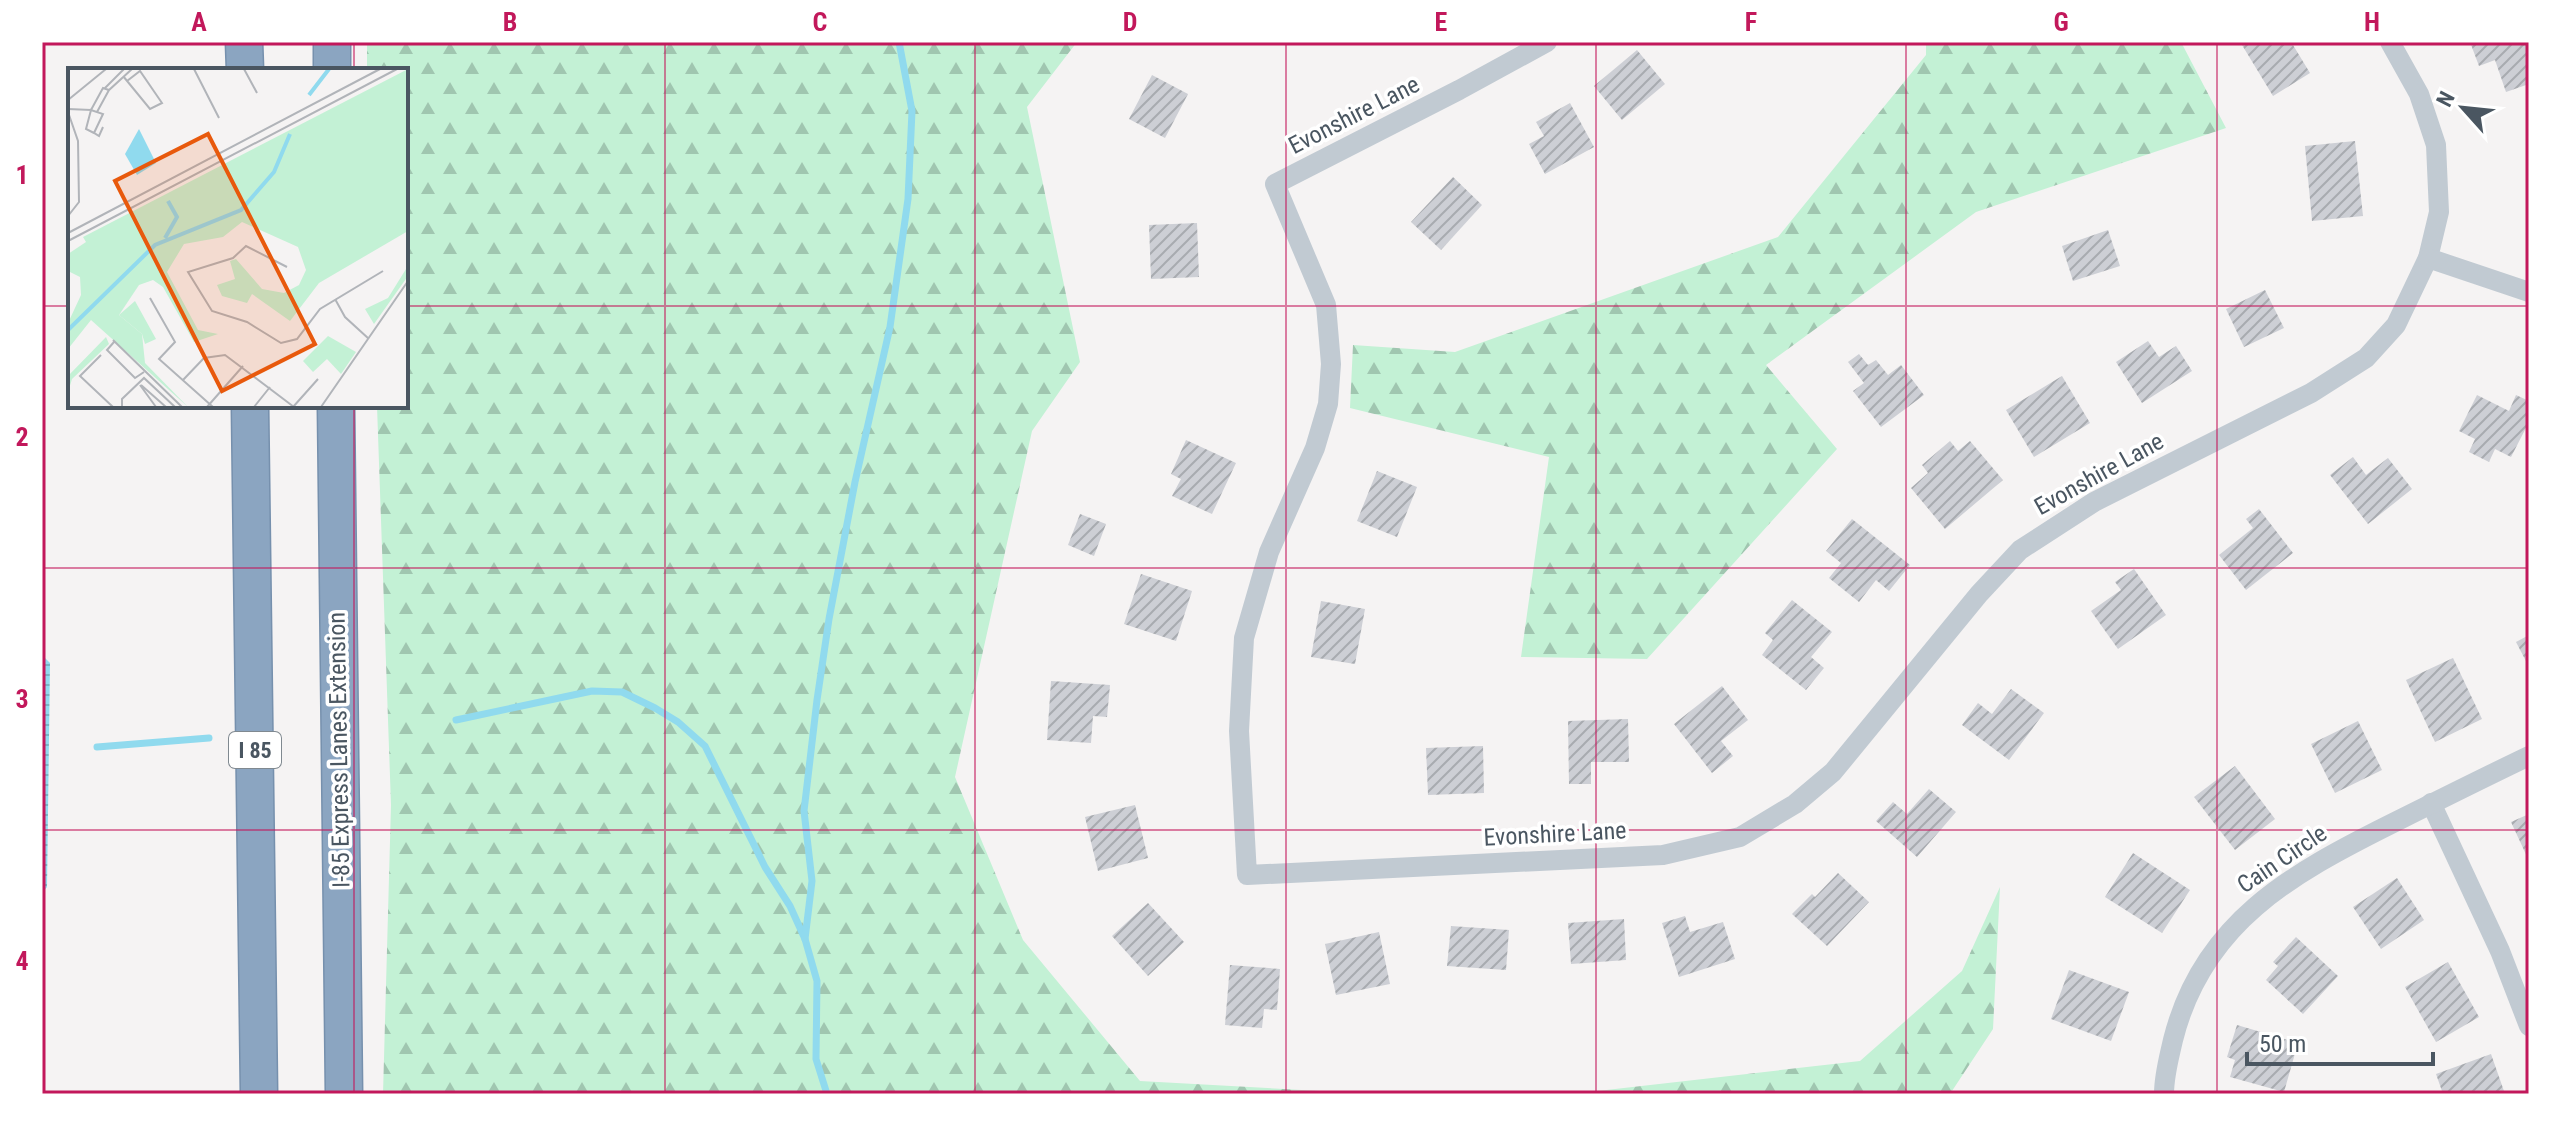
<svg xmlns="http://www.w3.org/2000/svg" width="2571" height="1136" viewBox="0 0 2571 1136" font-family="'Roboto Condensed',sans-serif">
<defs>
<pattern id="forest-firs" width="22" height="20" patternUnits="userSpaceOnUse" patternTransform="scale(2)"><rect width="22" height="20" fill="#c3f1d5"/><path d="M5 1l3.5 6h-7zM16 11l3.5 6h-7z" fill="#a0c6b0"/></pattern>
<pattern id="water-rules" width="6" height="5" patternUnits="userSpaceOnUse" patternTransform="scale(2)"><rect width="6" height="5" fill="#90daee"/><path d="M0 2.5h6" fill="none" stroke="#78b4c4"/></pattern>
<pattern id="building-hatch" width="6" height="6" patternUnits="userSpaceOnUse" patternTransform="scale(2)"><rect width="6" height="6" fill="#cdcfd5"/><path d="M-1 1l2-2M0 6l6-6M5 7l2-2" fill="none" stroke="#a8abb0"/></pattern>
</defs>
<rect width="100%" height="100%" fill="#f5f3f3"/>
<g fill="url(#forest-firs)">
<path d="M367,42H1077L1027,107L1080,362L1032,431L955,777L1023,940L1140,1081L1374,1094H383L391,805L377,406H406V70H367Z"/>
<path d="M1926,42H2181L2226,128L1976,212L1766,365L1837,449L1647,659L1521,657L1549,457L1350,408L1353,345L1455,352L1778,237L1926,55Z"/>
<path d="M2000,887L1993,1029L1950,1094H1571L1860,1061L1962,971Z"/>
</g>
<path fill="url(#water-rules)" d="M42,655L50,663L47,887L42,893Z"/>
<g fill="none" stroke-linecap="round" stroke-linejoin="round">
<g stroke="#90daee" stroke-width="7">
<path d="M456,720L592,691L622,692L655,708L678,722L705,746L765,867L790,906L805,939L817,981L816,1059L827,1094"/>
<path d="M97,747L209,738"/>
<path d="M805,939L812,881L804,811L817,700L829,619L855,482L890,327L908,199L912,111L899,42"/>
</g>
</g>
<g fill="url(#building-hatch)">
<path d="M2247,42H2297L2293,45L2310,73L2273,96L2242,45Z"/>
<path d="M2470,42H2529V84L2506,92L2495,60L2479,66Z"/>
<path d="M1637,50L1665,84L1622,120L1594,86Z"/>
<path d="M1152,75L1188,94L1165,138L1129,119Z"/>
<path d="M1570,103L1594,147L1545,174L1529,144L1544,136L1536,122Z"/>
<path d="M2355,141L2363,216L2312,221L2305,146Z"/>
<path d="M1453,177L1482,205L1441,250L1411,222Z"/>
<path d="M1197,223L1199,277L1151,279L1149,225Z"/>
<path d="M2108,230L2120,266L2073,281L2062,246Z"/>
<path d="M2265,290L2284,328L2244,347L2226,309Z"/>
<path d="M2148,341L2159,357L2176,346L2192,371L2142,403L2116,362Z"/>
<path d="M1859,354L1868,365L1876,360L1888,375L1901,365L1924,395L1881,427L1853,391L1864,383L1848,362Z"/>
<path d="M2062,376L2090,423L2034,457L2006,410Z"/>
<path d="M2477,395L2509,411L2516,395L2529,401V422L2511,457L2495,449L2489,462L2469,452L2475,439L2459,431Z"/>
<path d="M1186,440L1236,463L1212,514L1172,496L1181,479L1171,474Z"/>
<path d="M1950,441L1958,451L1970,441L2003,480L1945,529L1911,488L1928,473L1922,465Z"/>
<path d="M2353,457L2366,475L2388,458L2412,489L2368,524L2330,475Z"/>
<path d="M1377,471L1417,487L1397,537L1357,521Z"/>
<path d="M2259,509L2293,553L2246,590L2219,555L2253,528L2246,519Z"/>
<path d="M1080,514L1106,524L1094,556L1068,545Z"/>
<path d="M1852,519L1910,565L1889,591L1876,580L1859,602L1829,578L1841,563L1826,551Z"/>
<path d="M2134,569L2166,615L2118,649L2091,611L2121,590L2115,582Z"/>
<path d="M1141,574L1192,591L1176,641L1124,624Z"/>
<path d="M1792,600L1832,632L1811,657L1824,668L1806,690L1762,655L1773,640L1765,633Z"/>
<path d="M1321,601L1365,609L1355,664L1311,657Z"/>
<path d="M2529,635V667L2516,642Z"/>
<path d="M2453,658L2482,719L2435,742L2406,680Z"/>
<path d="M1051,681L1110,685L1107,717L1093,716L1091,743L1047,740Z"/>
<path d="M1722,686L1748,720L1721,741L1733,756L1712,773L1674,724Z"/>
<path d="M2011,689L2044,713L2009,760L1962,725L1978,703L1992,714Z"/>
<path d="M1628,719L1629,762H1591V784H1569L1568,721Z"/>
<path d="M2358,721L2382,770L2335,793L2311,744Z"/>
<path d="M1483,746L1484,793L1428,795L1426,748Z"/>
<path d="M2235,766L2275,819L2235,850L2194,797Z"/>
<path d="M1929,789L1956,812L1917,857L1876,821L1893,802L1907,814Z"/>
<path d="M1135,805L1148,858L1098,871L1085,817Z"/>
<path d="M2529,814V861L2511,822Z"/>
<path d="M2133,853L2190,890L2162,933L2105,897Z"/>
<path d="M1838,873L1869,902L1827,946L1792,914L1812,894L1815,897Z"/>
<path d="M2397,878L2424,920L2381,949L2353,907Z"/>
<path d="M1148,903L1184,942L1148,976L1112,936Z"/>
<path d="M1685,916L1690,932L1723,922L1735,959L1679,977L1662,923Z"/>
<path d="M1624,919L1626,960L1571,964L1568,923Z"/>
<path d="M1451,926L1509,930L1506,970L1447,966Z"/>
<path d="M1379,932L1390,984L1336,995L1325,944Z"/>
<path d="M2296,937L2338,976L2303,1014L2266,980L2278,966L2273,962Z"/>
<path d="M2448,962L2479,1017L2436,1042L2405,987Z"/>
<path d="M1230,965L1280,969L1277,1010L1264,1009L1262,1028L1225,1025Z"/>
<path d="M2069,970L2129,992L2111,1041L2051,1019Z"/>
<path d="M2237,1025L2298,1043L2284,1092L2230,1077L2235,1060L2227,1057Z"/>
<path d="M2491,1054L2505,1094H2443L2436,1074Z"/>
</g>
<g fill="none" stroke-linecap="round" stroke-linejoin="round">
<defs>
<g id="highway">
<path d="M244,42L245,70"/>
<path d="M332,42V70"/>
<path d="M250,406L259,1094"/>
<path d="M336,406L344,1094"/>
</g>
</defs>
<use href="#highway" stroke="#7690ad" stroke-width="39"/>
<g stroke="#c1cad2" stroke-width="20">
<path d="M1547,42L1459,90L1275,184L1326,305L1331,364L1328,404L1315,448L1269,552L1244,638L1239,731L1247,875L1663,855L1740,837L1795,804L1833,772L1979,594L2020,550L2094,502L2311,393L2366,358L2396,325L2428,258L2439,212L2436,145L2419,94L2390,42"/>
<path d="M2428,258L2529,292"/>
<path d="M2431,803L2500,951L2529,1026"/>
<path d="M2164,1094C2164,1075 2169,1058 2173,1040C2202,923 2291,874 2391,824C2437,801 2483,778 2529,756"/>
</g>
<use href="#highway" stroke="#8ba5c1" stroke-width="36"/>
</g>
<path fill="none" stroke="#c2185b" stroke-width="2" stroke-opacity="0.55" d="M354,42V70M665,42V1094M975,42V1094M1286,42V1094M1596,42V1094M1906,42V1094M2217,42V1094M42,306H70M406,306H2529M354,406V1094M42,568H2529M42,830H2529"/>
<g text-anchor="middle" stroke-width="7" stroke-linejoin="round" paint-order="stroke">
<rect fill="#fff" stroke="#808990" stroke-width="2" x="229" y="732" width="52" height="36" rx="6"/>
<g font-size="22" font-weight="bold" fill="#4a5661">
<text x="255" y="758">I 85</text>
</g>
<g font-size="24" fill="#4a5661" stroke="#fff">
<text transform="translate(1354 115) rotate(-27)" y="8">Evonshire Lane</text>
<text transform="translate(2099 474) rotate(-29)" y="8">Evonshire Lane</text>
<text transform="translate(339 750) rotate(-91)" y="8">I-85 Express Lanes Extension</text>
<text transform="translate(1555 834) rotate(-3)" y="8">Evonshire Lane</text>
<text transform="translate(2282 859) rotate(-34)" y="8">Cain Circle</text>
</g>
</g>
<g transform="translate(68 68)">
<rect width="340" height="340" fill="#f5f3f3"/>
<path d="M67,233L88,271L77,276L74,266L51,247Z" fill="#c3f1d5"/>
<path d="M340,1V163L251,215L222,253L184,226L179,235L154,228L149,217L167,211L162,193L168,191L194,221L216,225L231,217L238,202L230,179L174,154L155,169L116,176L99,204L130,262L150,266L126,274L95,219L85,212L71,217L51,247L74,266L77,295L120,339L23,252L0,281V255L13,227L12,209L0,203V186L18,174L15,169ZM338,201L340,208L306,256L297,241L320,230ZM260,268L288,284L273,306L259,291L245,304L235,293ZM38,269L41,276L4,311L0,324V308Z" fill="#c3f1d5"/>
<path d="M71,61L88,95L69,107L57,86Z" fill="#90daee"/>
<path fill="none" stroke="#90daee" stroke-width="4" d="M241,27L261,1M97,170L109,149L100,133M0,262L87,177L173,142L206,104L222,66"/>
<path fill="none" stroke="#b1b4b9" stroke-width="2" d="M126,1L151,50M176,1L189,25M55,8L82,41L94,35L72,3L59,13M37,20L56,1M0,32L38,1M0,41L23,42L35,20L41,22L64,1M0,44L10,73L11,134L0,148M29,44L41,22M26,65L35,46L23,42L18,61L26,65L31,68L35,59M0,165L312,1M0,173L329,1M219,199L178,178L165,190L120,204L144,243L179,254L213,275L229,271L252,241L315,203M82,230L107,274L91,291L145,339M267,231L277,249L301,271M45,272L114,339M46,274L39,282L67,310L76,304M33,287L12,308L45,339M115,312L136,290L157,287L226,339M72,317L88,339M73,317L98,339M54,339V331L76,310L107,339M139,339L175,298M186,339L202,319M225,339L250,311M253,339L340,213"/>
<path fill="#e8590c" fill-opacity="0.15" stroke="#e8590c" stroke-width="4" d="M140,66L247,276L154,323L47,113Z"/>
<rect width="340" height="340" fill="none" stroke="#4a5661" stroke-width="4"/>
</g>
<rect width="2571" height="1136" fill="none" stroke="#ffffff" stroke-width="88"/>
<g transform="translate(2463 108) rotate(297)" stroke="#ffffff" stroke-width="6" paint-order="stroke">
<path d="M0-6L14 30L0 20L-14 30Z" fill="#4a5661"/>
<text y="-12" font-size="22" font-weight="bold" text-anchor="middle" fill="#4a5661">N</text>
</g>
<path d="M2247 1052v12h186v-12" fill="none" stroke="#4a5661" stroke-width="4"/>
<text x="2259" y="1052" font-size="24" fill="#4a5661" stroke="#ffffff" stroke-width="6" paint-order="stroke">50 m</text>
<rect x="44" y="44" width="2483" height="1048" fill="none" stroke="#c2185b" stroke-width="3"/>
<g font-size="26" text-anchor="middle" font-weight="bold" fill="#c2185b">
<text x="199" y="31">A</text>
<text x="510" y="31">B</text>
<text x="820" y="31">C</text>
<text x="1130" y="31">D</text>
<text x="1441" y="31">E</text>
<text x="1751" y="31">F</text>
<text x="2061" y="31">G</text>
<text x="2372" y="31">H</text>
<text x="22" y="184">1</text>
<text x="22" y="446">2</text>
<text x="22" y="708">3</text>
<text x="22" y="970">4</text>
</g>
</svg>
